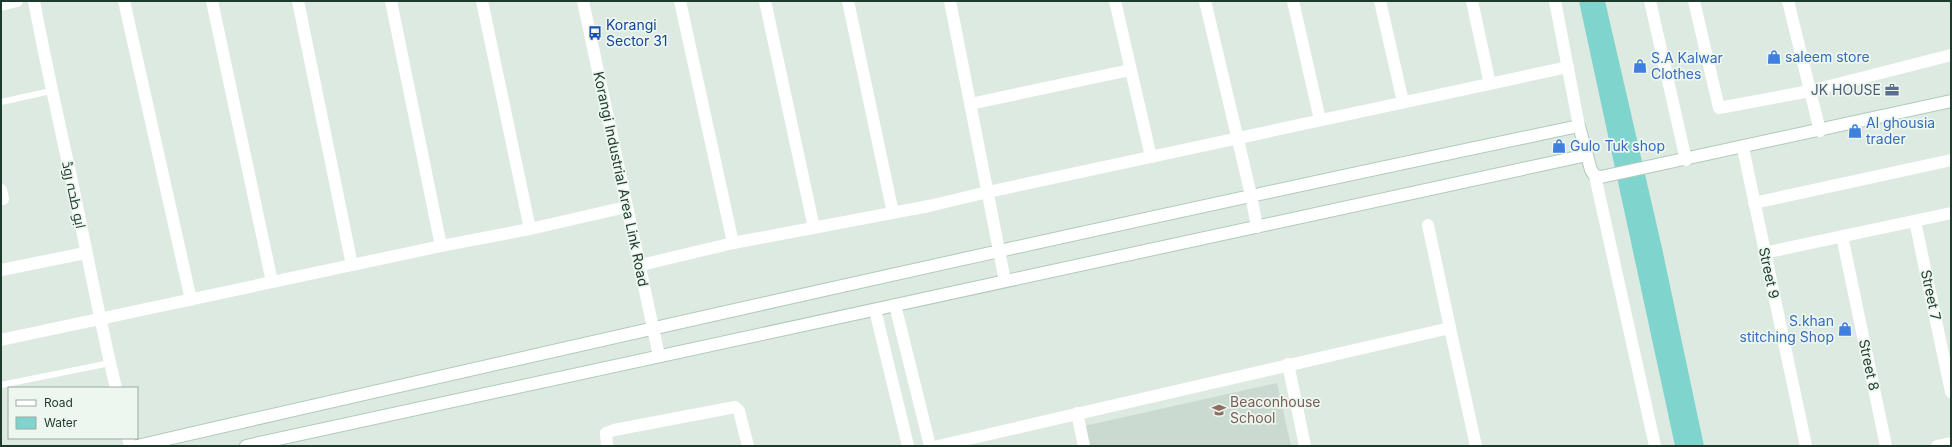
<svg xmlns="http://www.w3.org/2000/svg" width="1952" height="447" viewBox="0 0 1952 447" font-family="Inter,Cairo,sans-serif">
<rect width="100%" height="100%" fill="#ddeae1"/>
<path fill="#cbdad0" d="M1277,383L1291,446H1088L1084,426Z"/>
<path fill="#7fd4ce" d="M1579,1H1605L1662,248L1704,446H1675Z"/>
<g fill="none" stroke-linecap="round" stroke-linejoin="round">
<defs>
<g id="secondary">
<path d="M137,446C617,336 1097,227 1579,126L1591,170L1595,176L1601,177L1951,101"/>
<path d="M246,446L1587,155"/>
</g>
</defs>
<use href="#secondary" stroke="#afcbba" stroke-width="14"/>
<g stroke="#fff" stroke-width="6">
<path d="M1,102L51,91"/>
<path d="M1,385L110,363"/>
</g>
<g stroke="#fff" stroke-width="12">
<path d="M34,1C45,60 58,118 71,177C86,247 99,318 116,388"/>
<path d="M124,1L191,300"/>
<path d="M212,1L272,282"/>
<path d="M298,1L352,265"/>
<path d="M391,1L441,246"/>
<path d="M482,1L530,229"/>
<path d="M583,1L659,356"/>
<path d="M680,1L733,243"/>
<path d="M765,1L814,228"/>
<path d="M848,1L893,213"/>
<path d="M950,1L1005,281"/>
<path d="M1115,1L1151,157"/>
<path d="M1205,1L1251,195L1257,227"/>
<path d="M1293,1L1320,120"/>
<path d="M1380,1L1403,102"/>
<path d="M1472,1L1490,84"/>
<path d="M1555,1L1579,126"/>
<path d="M1650,1L1686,160"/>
<path d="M1694,1L1719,108L1810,91L1951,55"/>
<path d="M1788,1L1820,131"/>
<path d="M1,5L17,1"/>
<path d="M970,104L1130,70"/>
<path d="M1743,148L1806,446"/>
<path d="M1595,176L1655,446"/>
<path d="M1,190L3,199H1"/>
<path d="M1754,203L1951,160"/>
<path d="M1915,221L1951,392"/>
<path d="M1428,225L1450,328"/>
<path d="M1842,236L1886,446"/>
<path d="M1764,253L1951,213"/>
<path d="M641,265L733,243L929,206L988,192L1568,67"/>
<path d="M1,270L85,253"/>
<path d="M895,305L930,446"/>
<path d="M875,310L908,446"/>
<path d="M1,340L441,246L530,229L626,207"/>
<path d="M1288,364L1305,446"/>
<path d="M1077,413L1084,446"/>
<path d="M128,438L130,446"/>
<path d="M607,446L606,433L614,430L735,407L739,411L748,446"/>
<path d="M938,446L1450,328L1476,446"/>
<path d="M1937,446L1951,443"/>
</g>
<use href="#secondary" stroke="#fff" stroke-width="12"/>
</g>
<defs>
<symbol id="bus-bare" viewBox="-9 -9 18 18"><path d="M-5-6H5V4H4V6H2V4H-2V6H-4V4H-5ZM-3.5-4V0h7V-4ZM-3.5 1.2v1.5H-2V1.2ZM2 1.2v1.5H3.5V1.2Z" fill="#1a4fb4" stroke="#edf7f0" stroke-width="2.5" paint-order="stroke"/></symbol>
<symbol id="shop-bare" viewBox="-9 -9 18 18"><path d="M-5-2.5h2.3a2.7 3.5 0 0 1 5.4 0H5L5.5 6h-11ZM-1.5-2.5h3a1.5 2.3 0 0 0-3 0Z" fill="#3f7fe0" stroke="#edf7f0" stroke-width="2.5" paint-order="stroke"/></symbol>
<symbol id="office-bare" viewBox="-9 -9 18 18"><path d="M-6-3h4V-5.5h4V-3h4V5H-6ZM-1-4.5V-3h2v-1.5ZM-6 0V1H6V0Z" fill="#5c6f8a" stroke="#edf7f0" stroke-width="2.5" paint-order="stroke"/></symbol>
<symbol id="school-bare" viewBox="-9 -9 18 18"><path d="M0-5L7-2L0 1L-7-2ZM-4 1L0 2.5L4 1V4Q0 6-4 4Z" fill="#8d6e63" stroke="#edf7f0" stroke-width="2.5" paint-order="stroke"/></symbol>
</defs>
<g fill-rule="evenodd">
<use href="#bus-bare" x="585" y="23" width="20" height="20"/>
<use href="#shop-bare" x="1764" y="47" width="20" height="20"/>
<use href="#shop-bare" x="1630" y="56" width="20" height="20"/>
<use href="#office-bare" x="1882" y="80" width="20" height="20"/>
<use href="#shop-bare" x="1845" y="121" width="20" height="20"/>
<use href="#shop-bare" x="1549" y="136" width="20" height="20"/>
<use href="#shop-bare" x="1835" y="319" width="20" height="20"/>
<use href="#school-bare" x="1209" y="400" width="20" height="20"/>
</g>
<g text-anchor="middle" stroke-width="3.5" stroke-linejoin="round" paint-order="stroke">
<g font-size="14" fill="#164399" stroke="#edf7f0" text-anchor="start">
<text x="606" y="30">Korangi<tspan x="606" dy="16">Sector 31</tspan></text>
</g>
<g font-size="14" fill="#366cbe" stroke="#edf7f0" text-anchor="start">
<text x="1785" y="62">saleem store</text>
<text x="1651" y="63">S.A Kalwar<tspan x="1651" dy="16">Clothes</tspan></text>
<text x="1866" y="128">Al ghousia<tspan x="1866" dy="16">trader</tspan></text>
<text x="1570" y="151">Gulo Tuk shop</text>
<text x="1834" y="326" text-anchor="end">S.khan<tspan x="1834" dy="16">stitching Shop</tspan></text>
</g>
<g font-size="14" fill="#4e5e75" stroke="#edf7f0" text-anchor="end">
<text x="1881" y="95">JK HOUSE</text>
</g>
<g font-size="14" fill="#1e3a2c" stroke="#edf7f0">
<text transform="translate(621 179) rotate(78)" y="5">Korangi Industrial Area Link Road</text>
<text transform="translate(74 195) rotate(78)" y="5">ابو طحہ روڈ</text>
<text transform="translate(1769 273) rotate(78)" y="5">Street 9</text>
<text transform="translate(1931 295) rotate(78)" y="5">Street 7</text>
<text transform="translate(1869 365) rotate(78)" y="5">Street 8</text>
</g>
<g font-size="14" fill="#785e54" stroke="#edf7f0" text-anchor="start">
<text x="1230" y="407">Beaconhouse<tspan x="1230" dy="16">School</tspan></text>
</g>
</g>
<rect width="1952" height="447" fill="none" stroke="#1e3a2c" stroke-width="4"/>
<rect x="8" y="387" width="130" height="52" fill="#edf7f0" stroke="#9aaba2"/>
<rect x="16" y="400" width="20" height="6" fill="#ffffff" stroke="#9aaba2"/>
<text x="44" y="407" font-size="12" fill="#1e3a2c">Road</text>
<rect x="16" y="417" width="20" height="12" fill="#7fd4ce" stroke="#9aaba2"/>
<text x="44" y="427" font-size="12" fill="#1e3a2c">Water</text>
</svg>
